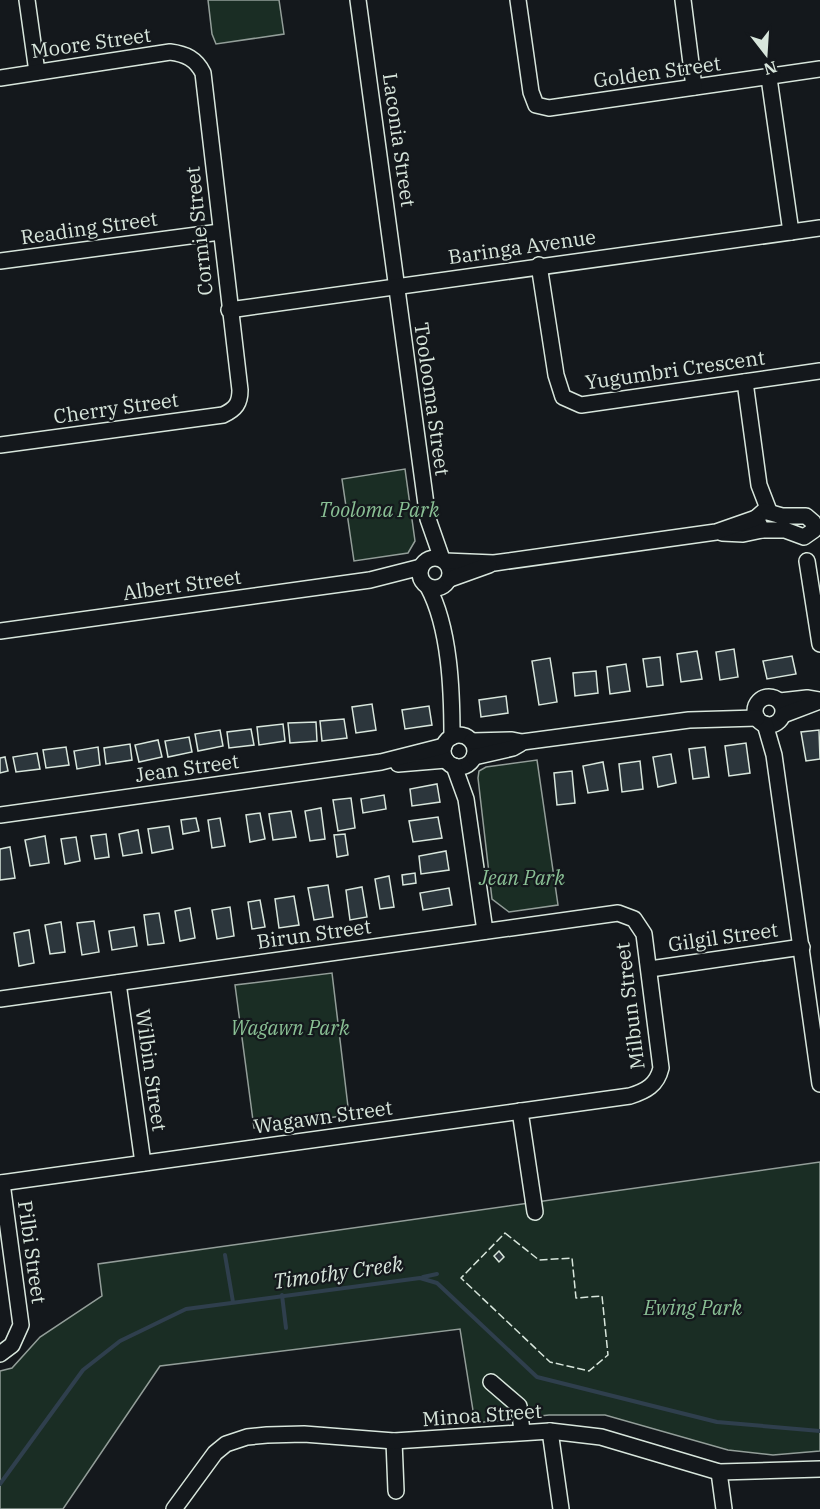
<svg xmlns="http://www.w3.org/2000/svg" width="820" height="1509" viewBox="0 0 820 1509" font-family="'IBM Plex Serif',serif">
<rect width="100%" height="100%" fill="#14181c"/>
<g fill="#1a2d24" stroke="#939e99" stroke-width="1.5">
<path d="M208,0H279L284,34L216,44L212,34Z"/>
<path d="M405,469L415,541L408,553L354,561L342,479Z"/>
<path d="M537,760L558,905L509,912L492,899L478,778L479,771L486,767Z"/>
<path d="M332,973L349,1115L254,1128L235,985Z"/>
<path d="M820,1162V1451L773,1455L728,1450L605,1415H549L475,1423L460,1329L160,1366L63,1509H0V1371L12,1368L40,1337L102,1296L98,1264Z"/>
</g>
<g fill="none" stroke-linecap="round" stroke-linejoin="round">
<g stroke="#2f3f4d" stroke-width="4">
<path d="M225,1255L233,1302"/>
<path d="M423,1277L437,1274"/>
<path d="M282,1295L286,1328"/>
<path d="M0,1484L83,1370L120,1341L186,1309L420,1278L437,1283L537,1377L717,1422L820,1431"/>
</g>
</g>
<g fill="#2c363c" stroke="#d8e6dc" stroke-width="1.5">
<path d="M734,649L738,677L720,680L716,652Z"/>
<path d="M697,651L702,679L681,682L677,654Z"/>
<path d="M792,656L796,674L767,679L763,661Z"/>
<path d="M660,657L663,685L647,687L643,659Z"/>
<path d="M550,658L557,702L539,705L532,661Z"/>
<path d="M626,664L630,691L610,694L607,667Z"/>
<path d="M596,671L598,693L575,696L573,673Z"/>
<path d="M506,696L508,713L481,717L479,700Z"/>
<path d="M372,704L376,730L356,733L352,707Z"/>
<path d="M429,706L432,725L405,729L402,710Z"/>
<path d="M344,719L347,738L322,741L320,721Z"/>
<path d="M316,722L317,741L290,743L288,723Z"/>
<path d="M283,724L285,741L259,745L257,727Z"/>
<path d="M251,729L254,745L229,748L227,732Z"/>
<path d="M220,730L223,746L198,751L195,734Z"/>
<path d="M819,730L820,759L806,761L801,732Z"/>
<path d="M189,737L192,752L168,757L165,741Z"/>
<path d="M158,740L162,757L139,762L135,745Z"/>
<path d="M746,743L750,773L729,776L725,746Z"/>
<path d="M130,744L132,760L106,764L104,748Z"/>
<path d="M66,747L69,765L46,768L43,750Z"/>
<path d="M98,747L100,765L77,769L74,751Z"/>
<path d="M705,747L709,777L693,779L689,749Z"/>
<path d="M37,753L40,769L16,772L13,757Z"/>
<path d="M671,754L676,783L658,787L653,757Z"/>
<path d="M5,757L8,771L0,773V758Z"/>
<path d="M640,761L643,789L622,792L619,764Z"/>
<path d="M603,762L608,790L588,793L583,766Z"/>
<path d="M572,771L575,803L557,805L554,773Z"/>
<path d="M437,784L440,802L412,806L410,789Z"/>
<path d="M384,795L386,809L363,813L361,799Z"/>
<path d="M351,798L355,828L338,831L333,800Z"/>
<path d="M321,808L325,839L310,841L305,811Z"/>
<path d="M291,811L296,837L273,840L269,814Z"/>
<path d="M260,813L265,839L250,842L246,815Z"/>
<path d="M438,817L442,838L413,842L409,821Z"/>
<path d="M196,818L199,831L183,834L181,820Z"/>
<path d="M220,818L225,846L212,848L208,820Z"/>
<path d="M169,826L173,849L152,853L148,829Z"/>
<path d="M138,830L142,853L123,856L119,834Z"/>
<path d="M106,834L109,857L95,859L91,836Z"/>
<path d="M345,834L348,855L337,857L334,835Z"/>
<path d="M45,836L49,863L30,866L25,840Z"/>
<path d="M76,837L80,861L65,864L61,839Z"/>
<path d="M10,847L15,878L0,880V849Z"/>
<path d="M446,851L449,870L421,874L419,856Z"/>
<path d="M415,873L416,883L403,885L402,875Z"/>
<path d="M389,876L394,907L380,909L375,879Z"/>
<path d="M328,885L333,917L314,920L308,888Z"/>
<path d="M362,887L367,917L350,920L346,890Z"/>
<path d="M449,888L452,905L423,910L420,893Z"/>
<path d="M294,896L299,925L279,928L275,899Z"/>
<path d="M260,900L265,927L252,929L248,902Z"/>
<path d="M230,907L234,936L217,939L212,910Z"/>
<path d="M190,908L195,938L180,941L175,911Z"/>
<path d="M159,913L164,943L148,945L144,915Z"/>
<path d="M94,921L99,952L82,955L77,923Z"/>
<path d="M61,922L65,952L50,954L45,925Z"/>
<path d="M134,927L137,946L112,950L109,931Z"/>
<path d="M29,930L34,963L19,966L14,933Z"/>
<path d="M499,1251L504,1257L499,1262L494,1256Z"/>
</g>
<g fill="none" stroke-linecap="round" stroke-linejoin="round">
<defs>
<g id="minor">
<path d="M27,0L37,72"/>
<path d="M358,0L428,519L442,559"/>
<path d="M518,0L531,92L536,105L549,108L820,69"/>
<path d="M683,0L694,87"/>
<path d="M0,78L170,52C186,54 196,59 203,73L240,390C240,403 236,409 223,415L0,445"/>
<path d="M769,78L791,232"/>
<path d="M0,261L220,232"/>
<path d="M539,265L556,375L563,397L581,405L820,371"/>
<path d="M229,310L820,228"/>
<path d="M745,382L759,485L769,511"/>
<path d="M764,511L782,516H806L813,522L814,530L804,537L785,530H762L756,518Z"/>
<path d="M722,533L743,534L762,530"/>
<circle cx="435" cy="573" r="15"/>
<path d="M445,561L494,563L716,532L756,518"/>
<path d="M807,561L820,644"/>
<path d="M450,579L489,565"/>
<path d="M428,587C450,628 452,691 452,737"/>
<path d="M0,631L370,580L421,567"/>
<circle cx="769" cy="711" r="14"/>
<path d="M780,701L807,698L820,700"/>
<path d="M783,715L820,701"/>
<path d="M765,724L774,755L820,1084"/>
<circle cx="459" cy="751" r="16"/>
<path d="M472,741L512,740L522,742L689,720L757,718"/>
<path d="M474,757L513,748L520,744"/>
<path d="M398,764L446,760"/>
<path d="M454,766L466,799L485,931"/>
<path d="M0,815L381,762L444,746"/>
<path d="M650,969L802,947"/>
<path d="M118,983L143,1163"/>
<path d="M0,999L618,913L634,919L644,934L661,1068C657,1085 646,1091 630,1096L0,1183"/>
<path d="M520,1111L535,1212"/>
<path d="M0,1354L12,1345L21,1325L2,1183"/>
<path d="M491,1382L519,1406L522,1431"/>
<path d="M550,1431L561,1509"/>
<path d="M394,1441L396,1491"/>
<path d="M719,1472L724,1509"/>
<path d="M174,1509L215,1453L226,1444L247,1437L267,1435L304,1434L394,1441L550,1431L601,1437L719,1472L820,1469"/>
</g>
</defs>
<use href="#minor" stroke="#d8e6dc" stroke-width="18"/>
<use href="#minor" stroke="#14181c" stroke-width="15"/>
<path stroke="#d8e6dc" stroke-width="1.5" stroke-dasharray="8 3" stroke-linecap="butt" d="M505,1233L539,1260L572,1258L576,1298L602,1296L608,1355L589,1371L550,1362L461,1278Z"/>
</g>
<g text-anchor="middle" stroke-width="4.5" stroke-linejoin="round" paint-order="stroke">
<g font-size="20" fill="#d8e6dc" stroke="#14181c">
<text transform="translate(91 43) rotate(-8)" y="7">Moore Street</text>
<text transform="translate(657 72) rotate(-8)" y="7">Golden Street</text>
<text transform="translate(399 140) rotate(82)" y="7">Laconia Street</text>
<text transform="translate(89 228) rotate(-8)" y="7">Reading Street</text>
<text transform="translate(199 231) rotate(-96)" y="7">Cormie Street</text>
<text transform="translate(522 247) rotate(-8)" y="7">Baringa Avenue</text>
<text transform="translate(675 370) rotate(-8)" y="7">Yugumbri Crescent</text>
<text transform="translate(432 399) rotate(82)" y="7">Toolooma Street</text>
<text transform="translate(116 408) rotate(-8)" y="7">Cherry Street</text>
<text transform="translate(182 585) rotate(-8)" y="7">Albert Street</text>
<text transform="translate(187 768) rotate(-8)" y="7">Jean Street</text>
<text transform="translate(314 934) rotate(-8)" y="7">Birun Street</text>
<text transform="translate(723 937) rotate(-8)" y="7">Gilgil Street</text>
<text transform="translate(630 1006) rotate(-97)" y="7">Milbun Street</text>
<text transform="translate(151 1070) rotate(82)" y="7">Wilbin Street</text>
<text transform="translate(323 1117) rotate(-8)" y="7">Wagawn Street</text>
<text transform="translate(32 1252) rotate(82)" y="7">Pilbi Street</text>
<text transform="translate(482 1415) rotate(-4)" y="7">Minoa Street</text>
</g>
<g font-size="20" font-style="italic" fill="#8ac095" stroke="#14181c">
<text x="379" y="517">Tooloma Park</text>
<text x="522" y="885">Jean Park</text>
<text x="290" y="1035">Wagawn Park</text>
<text x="693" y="1315">Ewing Park</text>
</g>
<g font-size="21" font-style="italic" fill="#d8e6dc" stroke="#14181c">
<text transform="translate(338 1273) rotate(-8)" y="7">Timothy Creek</text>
</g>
</g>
<g transform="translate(766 54) rotate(163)" stroke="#14181c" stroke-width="4.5" paint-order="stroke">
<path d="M0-4.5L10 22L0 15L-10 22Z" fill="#d8e6dc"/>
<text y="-9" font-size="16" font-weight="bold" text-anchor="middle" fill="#d8e6dc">N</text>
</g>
</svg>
